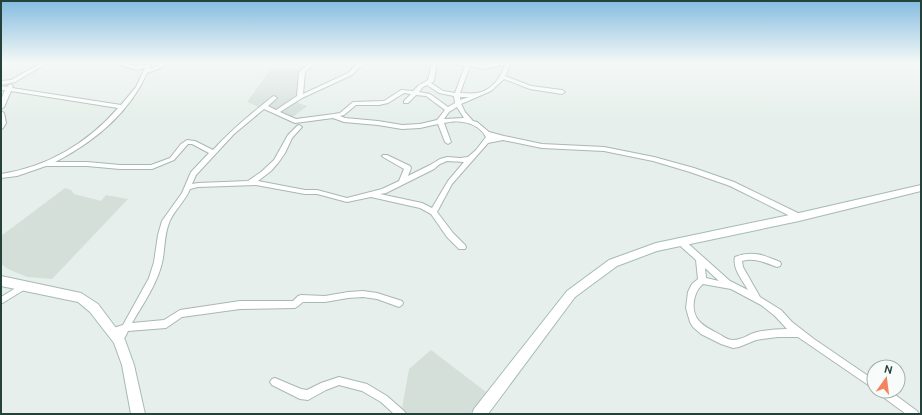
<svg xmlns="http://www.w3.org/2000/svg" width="922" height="415" viewBox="0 0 922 415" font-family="Ubuntu,sans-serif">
<rect width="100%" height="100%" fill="#e6efeb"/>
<g fill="#d4dfda">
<path d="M271,69L300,70L298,103L307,106L289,120L247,102Z"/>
<path d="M65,188L71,190L74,194L101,201L106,195L128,199L52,279L27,277L8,269L1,264V236Z"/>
<path d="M431,350L486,392L470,414H407L402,409L409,369Z"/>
</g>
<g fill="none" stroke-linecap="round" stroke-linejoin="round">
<defs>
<g id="street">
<path d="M43,62H49L15,82L1,85V81L11,80Z"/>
<path d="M114,62H121L136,66L146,65L148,62H152L149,69L157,66L161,62H167L161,68L147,73C129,113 94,142 55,162H87L120,165H151L170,158L181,144L187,140L195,141L213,150C231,130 252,113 272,97L274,96L277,98L268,106L276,110L297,96L299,72L311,62H317L305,72L303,94L348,73L358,63L370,62L362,65L352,75L302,98L280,112L296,119L334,114L340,113L353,102L384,101L401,90L413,91L419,85L428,80L432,62H437L434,81L431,83L443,91L455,93L465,66L456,64V62L485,65L502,62H510L509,68L505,76L531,86L562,90L565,92L562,94L530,89L504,79L491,91L461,104L465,112L473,121L477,122L489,132L504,136L542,144L604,147L654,157L694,168L734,182L802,215L803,217L802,219H796L730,186L690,172L653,161L604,151L542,148L503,140L488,143L452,184L437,212L453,233L465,245L466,247L465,249H459L447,237L431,214L420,208L371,197L347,202L317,194H305L256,185L198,187L190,189C185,202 173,211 169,223C164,236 165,250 162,263C157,284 143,304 132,323L164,320L180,310L240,301H293L298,296L301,295L325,296L348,292L363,291L377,293L402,301L403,303L402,305L399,307L377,299L363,297L348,298L325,302H303L298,306L295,308L240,309L182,317L166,328L128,331L122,343L119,344L116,343L115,340L118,334L113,336L110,335L109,332L110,329L123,325L149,278L154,262L158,235L162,221L182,193L191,172L209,153L192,144H188L174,160L152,169H120L87,166H46L17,176L1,178V174C47,167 88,143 118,108L11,91L4,107L1,109V100L5,90H1V86L7,87L10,84L13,86L12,88L121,105L136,87L145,68L136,70L114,63ZM505,64C502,77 491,91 477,93C472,94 466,93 460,93L470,66L485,69ZM427,85L439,93L454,96L455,103L448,107L430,94L419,92L423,87ZM404,93L411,94L404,101V103H408L416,95L426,96L445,110L437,120L420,124L402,125L378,121L345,118L340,116L344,115L356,105H379L388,103ZM460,97H469L460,100ZM457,107L464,118L444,119L449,112ZM264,109L295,123L333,118L344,122L378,125L402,129L420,128L438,124L445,142L448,144L451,142L444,123C459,119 478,122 486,137L476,150L468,157L460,158L447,157L440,159L430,165L408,176L411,168L410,166L387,155H383L382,156L383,157L404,169L399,181L382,189L347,198L317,190H305L258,181L271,171L278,163L285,153L292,138L302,127L299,125L297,126L288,135L274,160L261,172L248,181L198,183L192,184L196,175L234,134ZM447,161L464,162L448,181L432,208L422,203L380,194L386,193L434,169L440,164Z"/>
<path d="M1,111L4,113L6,123L3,128L1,129Z"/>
<path d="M680,238L683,239L730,281L748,290C743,281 732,268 735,257C752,250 764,255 780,262L781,264L780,266L777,267C765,263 755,257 742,261L743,267L760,297L781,310L792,322L814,339L874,380V389L798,337H778L762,339L756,340L739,347L733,348L721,344L701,334L693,327L690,322L686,308L688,292L692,284L698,279L696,260L677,243L676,241L677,239ZM705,268L719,281L706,278ZM703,284L731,289L761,305L775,316L787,329C777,329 767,330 757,332C749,334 742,340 733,340C728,340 724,337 719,334C712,330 704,327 699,321C690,311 693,292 703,284Z"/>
<path d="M24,283L27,284L28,286L27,288L1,304V297Z"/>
<path d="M339,377L367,384L387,396L404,411L406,414H394L381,402L362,391L339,385L326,390L308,400L300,399L272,385L270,382L272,379L275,378L301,389L307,390L321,383Z"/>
<path d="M877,391H890L917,411L919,414H906L879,394Z"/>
</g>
<g id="secondary">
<path d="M921,185V191L799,221L657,251L617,266L575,297L488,414H472L474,409L567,291L609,260L656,243L799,213Z"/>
<path d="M1,276L81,293L98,304L125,340L134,365L145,414H131L122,365L114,343L90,312L78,302L1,286Z"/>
</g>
</defs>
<use href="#street" stroke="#a8b8b2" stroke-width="2"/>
<use href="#secondary" stroke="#a4bbb3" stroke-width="2"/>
<use href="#street" fill="#fff" fill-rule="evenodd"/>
<use href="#secondary" fill="#fff" fill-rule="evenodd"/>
</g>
<linearGradient id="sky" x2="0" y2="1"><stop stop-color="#84bce0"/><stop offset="0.52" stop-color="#f4f8f6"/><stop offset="1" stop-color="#f4f8f6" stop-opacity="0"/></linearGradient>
<rect width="922" height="120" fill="url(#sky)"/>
<rect width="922" height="415" fill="none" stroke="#24423a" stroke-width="4"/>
<g transform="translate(886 379) rotate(14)"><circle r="19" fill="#f7fbf9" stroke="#a3b1ad"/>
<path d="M0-3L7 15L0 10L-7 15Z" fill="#f4845f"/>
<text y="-6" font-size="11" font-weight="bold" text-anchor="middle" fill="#24423a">N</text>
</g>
</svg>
